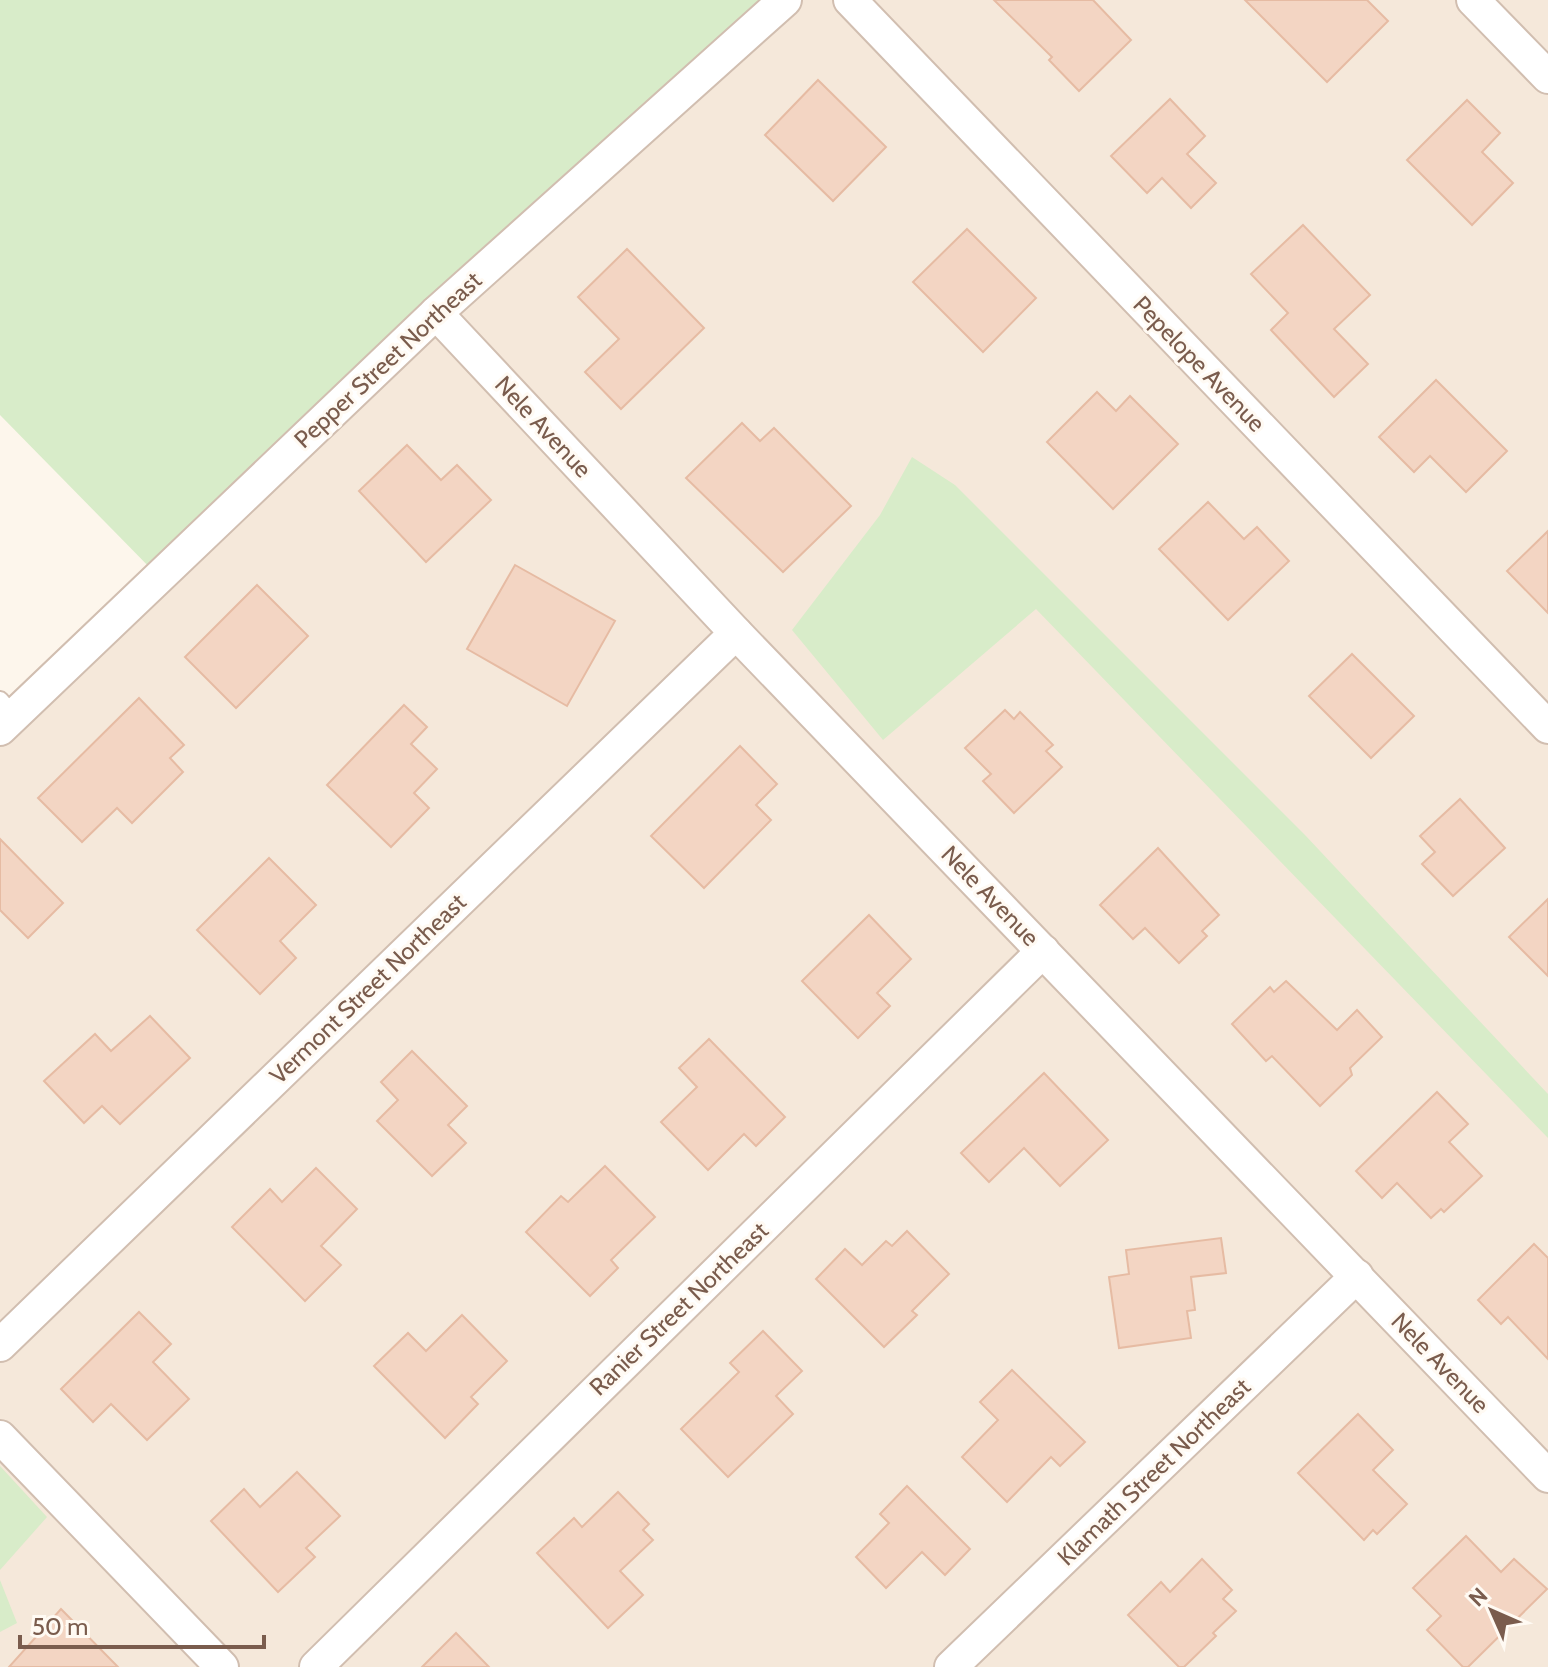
<svg xmlns="http://www.w3.org/2000/svg" width="1548" height="1667" viewBox="0 0 1548 1667" font-family="Cabin,sans-serif">
<rect width="100%" height="100%" fill="#fdf6ec"/>
<path fill="#f5e8da" d="M785,0H1548V1667H0V729Z"/>
<g fill="#d8ecc9">
<path d="M0,0H789L159,577L0,415Z"/>
<path d="M912,457L955,485L1305,835L1548,1094V1138L1036,609L883,740L792,630L880,515Z"/>
<path d="M0,1466L47,1517L0,1570Z"/>
<path d="M0,1580L17,1623L0,1632Z"/>
</g>
<g fill="#f3d5c3" stroke="#e6bba3" stroke-width="2">
<path d="M994,0H1093L1131,40L1079,91L1049,60L1052,57Z"/>
<path d="M1245,0H1367L1388,21L1327,82Z"/>
<path d="M818,80L886,147L833,201L765,135Z"/>
<path d="M1170,99L1205,136L1187,154L1216,183L1191,208L1162,178L1147,193L1111,156Z"/>
<path d="M1467,100L1500,133L1482,152L1513,183L1472,225L1407,160Z"/>
<path d="M1303,225L1370,295L1334,329L1368,364L1334,397L1271,330L1288,313L1251,274Z"/>
<path d="M967,229L1036,298L983,352L913,282Z"/>
<path d="M627,249L704,328L621,409L585,372L619,339L578,297Z"/>
<path d="M1436,380L1507,451L1466,492L1430,456L1414,472L1379,437Z"/>
<path d="M1097,392L1116,411L1130,396L1178,444L1113,509L1047,442Z"/>
<path d="M742,423L760,441L774,428L851,506L783,572L686,478Z"/>
<path d="M407,445L441,480L457,465L491,500L426,562L359,491Z"/>
<path d="M1208,502L1244,539L1257,527L1289,561L1228,620L1159,549Z"/>
<path d="M1548,531V613L1507,571Z"/>
<path d="M515,565L615,621L567,706L467,649Z"/>
<path d="M257,585L308,636L236,708L185,657Z"/>
<path d="M1352,654L1414,716L1371,758L1309,696Z"/>
<path d="M139,698L184,745L170,758L183,772L132,823L117,808L82,842L38,798Z"/>
<path d="M404,705L427,727L411,744L437,769L414,793L429,808L391,847L327,785Z"/>
<path d="M1005,710L1014,719L1020,712L1053,745L1046,751L1062,767L1014,813L983,781L991,774L965,748Z"/>
<path d="M740,746L777,784L756,805L771,820L704,888L651,836Z"/>
<path d="M1460,799L1505,848L1453,896L1422,864L1435,852L1420,836Z"/>
<path d="M0,839L63,903L28,938L0,910Z"/>
<path d="M1158,848L1219,915L1202,931L1207,936L1179,963L1145,928L1133,939L1100,905Z"/>
<path d="M269,858L316,905L280,941L296,958L260,994L197,930Z"/>
<path d="M1548,899V976L1509,937Z"/>
<path d="M869,915L911,959L877,993L890,1006L858,1038L802,981Z"/>
<path d="M1286,981L1337,1030L1357,1010L1382,1037L1350,1068L1352,1075L1320,1106L1272,1056L1266,1061L1232,1024L1270,987L1274,992Z"/>
<path d="M150,1016L190,1058L120,1124L102,1106L84,1123L44,1081L95,1034L111,1051Z"/>
<path d="M709,1039L785,1117L756,1146L744,1134L708,1170L661,1122L697,1087L679,1068Z"/>
<path d="M412,1051L467,1106L448,1125L466,1143L432,1176L377,1121L398,1100L381,1082Z"/>
<path d="M1044,1073L1108,1140L1060,1186L1024,1148L989,1182L961,1153Z"/>
<path d="M1437,1092L1468,1124L1449,1142L1482,1176L1444,1212L1441,1209L1431,1218L1397,1183L1382,1198L1356,1171Z"/>
<path d="M605,1166L655,1217L611,1260L618,1268L590,1296L526,1232L561,1196L568,1202Z"/>
<path d="M316,1168L357,1209L321,1246L341,1265L305,1301L232,1227L270,1189L282,1202Z"/>
<path d="M907,1231L949,1274L912,1311L917,1315L884,1347L816,1279L845,1249L862,1265L886,1241L892,1246Z"/>
<path d="M1221,1238L1226,1273L1191,1277L1195,1310L1187,1311L1191,1338L1119,1348L1109,1277L1129,1274L1126,1250Z"/>
<path d="M1534,1244L1548,1258V1359L1508,1317L1501,1324L1478,1300Z"/>
<path d="M139,1312L171,1344L153,1362L189,1399L147,1440L111,1404L93,1422L61,1389Z"/>
<path d="M462,1315L507,1361L471,1397L478,1404L445,1438L374,1366L408,1333L426,1351Z"/>
<path d="M763,1331L802,1371L776,1396L793,1414L728,1477L681,1429L739,1372L730,1363Z"/>
<path d="M1012,1370L1085,1442L1060,1466L1051,1457L1007,1502L962,1457L998,1420L980,1402Z"/>
<path d="M1358,1414L1393,1450L1373,1470L1407,1504L1377,1534L1373,1530L1364,1540L1298,1473Z"/>
<path d="M297,1472L340,1516L306,1548L315,1557L278,1592L211,1521L244,1489L260,1507Z"/>
<path d="M907,1486L970,1549L945,1575L922,1552L886,1588L856,1557L889,1523L880,1514Z"/>
<path d="M618,1492L649,1524L643,1530L653,1540L620,1571L643,1595L608,1628L537,1553L574,1518L582,1527Z"/>
<path d="M1466,1536L1501,1572L1514,1559L1547,1589L1468,1667H1463L1427,1630L1441,1616L1413,1588Z"/>
<path d="M1202,1559L1232,1590L1223,1599L1236,1611L1213,1633L1216,1636L1184,1667H1179L1128,1615L1161,1582L1170,1592Z"/>
<path d="M61,1609L118,1667H9Z"/>
<path d="M456,1633L489,1667H422Z"/>
</g>
<g fill="none" stroke-linecap="round" stroke-linejoin="round">
<defs>
<path id="service" d="M0,700L14,716"/>
<g id="minor">
<path d="M850,0L1548,727"/>
<path d="M1473,0L1548,77"/>
<path d="M436,313L736,633L1548,1476"/>
<path d="M0,729L436,313L785,0"/>
<path d="M0,1345L736,633"/>
<path d="M0,1437L222,1667"/>
<path d="M316,1667L1043,951"/>
<path d="M951,1667L1357,1276"/>
</g>
</defs>
<use href="#service" stroke="#d1beb0" stroke-width="20"/>
<use href="#minor" stroke="#d1beb0" stroke-width="36"/>
<use href="#service" stroke="#fff" stroke-width="16"/>
<use href="#minor" stroke="#fff" stroke-width="32"/>
</g>
<g text-anchor="middle" stroke-width="6" stroke-linejoin="round" paint-order="stroke">
<g font-size="24" fill="#7a5c4d" stroke="#fffaf3">
<text transform="translate(388 360) rotate(-43)" y="8">Pepper Street Northeast</text>
<text transform="translate(1199 364) rotate(46)" y="8">Pepelope Avenue</text>
<text transform="translate(543 427) rotate(47)" y="8">Nele Avenue</text>
<text transform="translate(990 896) rotate(46)" y="8">Nele Avenue</text>
<text transform="translate(368 989) rotate(-44)" y="8">Vermont Street Northeast</text>
<text transform="translate(679 1309) rotate(-44)" y="8">Ranier Street Northeast</text>
<text transform="translate(1440 1363) rotate(46)" y="8">Nele Avenue</text>
<text transform="translate(1154 1472) rotate(-44)" y="8">Klamath Street Northeast</text>
</g>
</g>
<g transform="translate(1492 1611) rotate(315)" stroke="#fffaf3" stroke-width="6" paint-order="stroke">
<path d="M0-6L14 30L0 20L-14 30Z" fill="#7a5c4d"/>
<text y="-12" font-size="22" font-weight="bold" text-anchor="middle" fill="#7a5c4d">N</text>
</g>
<path d="M20 1635v12h244v-12" fill="none" stroke="#7a5c4d" stroke-width="4"/>
<text x="32" y="1635" font-size="24" fill="#7a5c4d" stroke="#fffaf3" stroke-width="6" paint-order="stroke">50 m</text>
</svg>
